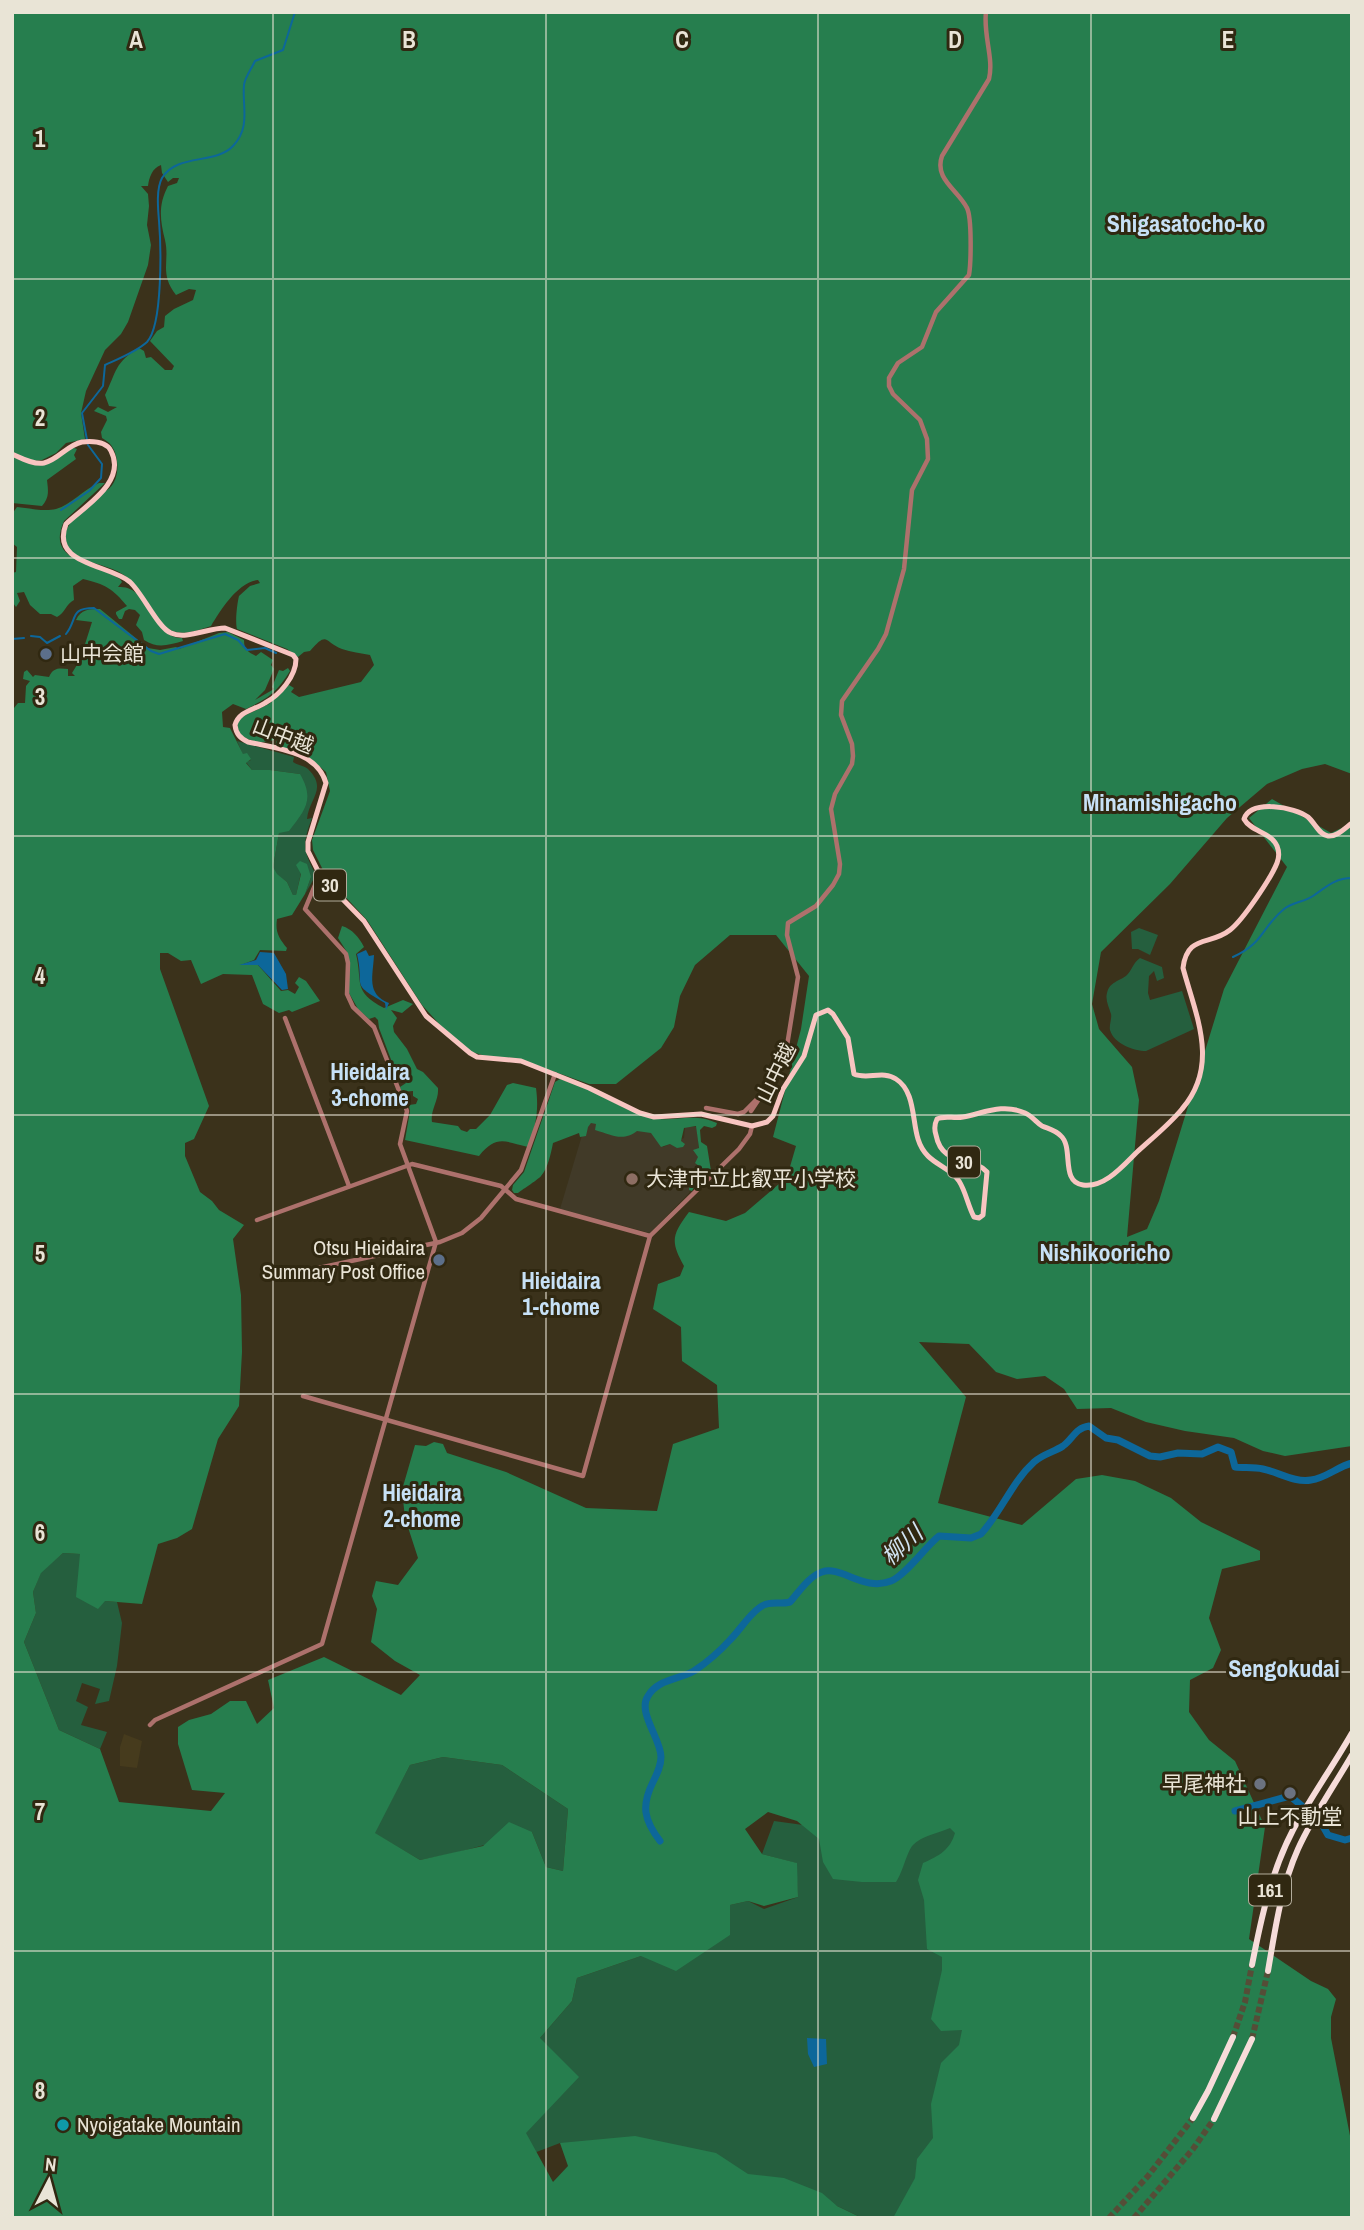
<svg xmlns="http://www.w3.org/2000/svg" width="1364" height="2230" viewBox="0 0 1364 2230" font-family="'Archivo Narrow','Noto Sans JP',sans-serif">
<rect width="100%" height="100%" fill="#3b321b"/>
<path fill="#463b1d" d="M124,1734L142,1741L137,1768L120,1766V1747Z"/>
<path fill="#413a28" d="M586,1122L653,1131L663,1147L684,1138L685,1127H697L700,1165L689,1193L650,1233L560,1209Z"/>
<g fill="#255f3e">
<path d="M237,741L294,757L293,762C297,765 305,766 308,769C328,789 309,798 307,819L312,818C302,844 303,851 316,875L305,894L311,877L301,873L296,895H293L287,882L276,874L273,867L279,833L300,774L270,770H252L246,762L251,760L243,755Z"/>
<path d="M1139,928L1158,935L1150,955L1138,949H1132L1131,932Z"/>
<path d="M1140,958L1162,967L1164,978L1157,981L1154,971L1149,976L1148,993L1150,1000L1182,991L1194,1029L1146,1051C1134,1051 1114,1044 1110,1030C1109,1025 1112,1019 1111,1014C1109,1007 1105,1000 1107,993C1110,981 1119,982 1127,975C1132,970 1133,963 1140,958Z"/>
<path d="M63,1553L80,1554L105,1601L117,1602L122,1623L117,1666L109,1701L95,1704L100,1689L82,1683L76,1701L88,1707L81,1725L107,1732L100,1749L59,1730L24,1642L36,1613L33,1592L41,1572Z"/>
<path d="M443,1757L502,1765L568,1809L563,1871L546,1867L532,1832L455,1853L420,1860L374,1833L410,1765Z"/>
<path d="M774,1821L913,1840L953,1823L961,1836L965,2032L936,2140L894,2218H862L837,2206L560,2143L526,2156L523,2128L540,2038L572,2001L577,1978L641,1956L730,1905L748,1901L764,1909L798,1897L796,1863L762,1854Z"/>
</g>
<g fill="#267e4e" fill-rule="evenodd">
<path d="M12,12H1352V774L1325,764L1302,769L1267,784L1227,818L1170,884L1101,952L1092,1004L1099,1029L1132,1067L1139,1100L1127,1237L1147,1229L1159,1201L1224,989L1287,867L1249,818L1272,799L1331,833L1352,823V1446L1285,1456L1263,1451L1234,1438L1185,1431L1146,1422L1111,1408L1077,1409L1064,1389L1045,1376L1017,1379L996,1372L969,1344L919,1342L966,1397L938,1503L1022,1525L1076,1479L1102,1475L1135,1481L1171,1498L1201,1522L1260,1551V1560L1222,1569L1209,1618L1221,1650L1213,1668L1190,1680L1189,1712L1209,1740L1235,1761L1265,1827L1249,1939L1311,1981L1328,1989L1336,1999L1331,2017V2038L1352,2146V2218H893L915,2178L917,2159L933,2138L931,2104L941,2063L959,2045L962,2030L941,2031L931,2019L942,1970V1957L927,1949L924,1900L918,1880L923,1863C939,1856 950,1850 955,1833L950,1828C939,1833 921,1836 913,1845C907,1851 903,1872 896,1882H862L833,1879L823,1862L819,1839L797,1821L768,1812L745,1829L762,1854L797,1863L798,1897L764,1906L748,1901L730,1905V1935L676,1971L641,1956L577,1978L572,2001L540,2038L579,2077L526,2133L553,2182L568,2166L560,2143L635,2136L716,2153L748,2174L784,2178L822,2193L837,2206L862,2218H12V702L14,708L18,703H25L26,686L30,681L23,679L24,672L27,670L33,677L35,675L49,677C53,668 58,668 68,669V676H75L72,673L80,660L92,622L76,620C81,609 89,609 100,609L148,648L160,650L176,647L179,649L219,633L228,632L244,640C244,650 248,652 256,656L261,652L273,660L271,665L274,669L265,690L255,700L274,689L272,687L279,670L283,671L288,668L290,671C276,693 270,697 246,709L233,704L222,712L223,727L230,728L243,754L247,753L251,759L246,763L252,770H270L300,774C315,800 305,810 289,831L279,833L273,867L277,874L287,882L293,895H296L301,874L296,865L300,861L307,864L311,877L305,894L292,915L277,919C275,932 279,938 287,948L286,951L260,950L254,960L241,965H258L281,991L288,990L295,994L299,987L295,983L299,977L306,981L320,1001L292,1012L289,1010L279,1013L263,1004L252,975L223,974L201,984L191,960L181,961L168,953H160V969L209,1106L194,1139L185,1143V1156L200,1192L212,1201L219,1210L244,1225L233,1239L241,1295L242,1352L239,1406L218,1439L192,1529L177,1538L158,1544L142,1604L105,1601L98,1609L76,1597L80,1554L63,1553L41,1573L33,1592L36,1613L24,1642L59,1730L100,1749L119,1802L211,1811L225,1793L192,1790L178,1744V1727L189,1720L211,1714L230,1701H246L257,1724L274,1708L268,1680L324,1657L401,1695L420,1675L395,1661L371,1642L377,1609L372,1596L376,1581L398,1585L418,1558L405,1518L402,1490L415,1445L426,1446L434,1442L443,1444L447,1453L506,1472L586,1508L657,1511L673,1444L719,1428L717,1385L682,1361L681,1327L653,1309L658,1284L680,1276L684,1266C670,1241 672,1235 689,1212L726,1221L745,1213L787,1177L796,1146L773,1137L801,1029L809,976L776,935H730L695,965L680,996L674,1027L661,1048L616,1084H589L516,1058L489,1057L472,1052L442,1027L422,1005L367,920L326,876L313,850L312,840L330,791L326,772L311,759L276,746V742L291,727L287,722L274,735V740C259,744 252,742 239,734L237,722L242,717L269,704L289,685L294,688L291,692L299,697L361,682L374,665L370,655C361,653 351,652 342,649C324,642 328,630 310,651L304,652L298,657L287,649L237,629C235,622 237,604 239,596L250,586L260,583L258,580C237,583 221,610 211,626C195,631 179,638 164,626C154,612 141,590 129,579C116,567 99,566 84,559C40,539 83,509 103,492C120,487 121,458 111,445C109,442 105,440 102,438L101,432L107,420L106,416L94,411L98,407L108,412L117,407L109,406L105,395C117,371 114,363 139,348L144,351L146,358L151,357L165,370H172L174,366L150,341L157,331L164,327L165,316L174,309L193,300L196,290L189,289L176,295C159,273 170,262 165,240C160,220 158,205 168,186L177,183L179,178H173L168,182L162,173L161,165C152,168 149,178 148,186H141L148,194L149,206L147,225L151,245L148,265L128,322L121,334L105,350L86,391L81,413L85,439L66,443L56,453L42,460L33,461L12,453ZM443,1757L502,1765L568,1809L563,1871L546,1867L532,1832L509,1822L483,1846L420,1860L375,1833L410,1765Z"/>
<path d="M71,447L77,449L74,455L76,459L47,480C48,490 50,497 42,506L12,503V457L42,464Z"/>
<path d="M99,483H105L64,521C49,554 77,560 100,569C107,572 114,576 120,579L122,582L118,587C150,584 150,637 182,638L183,641C168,645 158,649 144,640L142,632L136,625L140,615L135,610L129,609L125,611L122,619H119L116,614V612L127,606C113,589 105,584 83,579L73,586L74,600C66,604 65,613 57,617L51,614H40L30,605L24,592L17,593L20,601L16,607L13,603L12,573L16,572L17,547L12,543V514L17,507C29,508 44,512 56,509C71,505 84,489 99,483Z"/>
<path d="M342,926C352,929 359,937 364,947L356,954C363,983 352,991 384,1008L403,1000L413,1004L402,1013L391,1010L397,1018L393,1026L394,1032L407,1049L417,1069L423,1072L438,1088C439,1101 430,1110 432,1122L458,1126L461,1130L467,1132L470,1129H476L490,1115L507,1085L513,1083L536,1088C539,1110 536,1126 528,1147C504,1141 496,1135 479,1156L405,1140L410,1111L409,1105L416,1104L418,1099L413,1096V1091L401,1092L400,1087L406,1083L404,1079L398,1078L379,1028L378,1020L375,1017L369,1019L358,1009L349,993L347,952L338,938Z"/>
<path d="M560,1079C571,1083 582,1086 592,1091C610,1099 627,1111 647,1117C673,1124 691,1111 717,1123L716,1126L712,1128L704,1126L700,1130L701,1142L707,1146L711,1171L697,1181L692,1191L689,1190V1180L697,1178V1175L694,1172L699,1166L695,1163L698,1157L693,1150L699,1148L696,1126L684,1128L681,1141L685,1144L683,1147L677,1148L670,1144L661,1147L651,1133L637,1131C623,1142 612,1135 595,1130L596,1124L591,1123L588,1127L586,1136L580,1137L579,1133L553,1143C551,1153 548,1168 541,1176C539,1179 523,1189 518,1193H514L512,1190L513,1185L524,1172L555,1082Z"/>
</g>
<g fill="#0d679a">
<path d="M366,950L369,956L374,955C373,976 366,994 389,1003L386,1010L385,1003C349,982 365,989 357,954Z"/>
<path d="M260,952L274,953L286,974L288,989L282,990L258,965H239L256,960Z"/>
<path d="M807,2038L826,2039L827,2064L814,2067L808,2054Z"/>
</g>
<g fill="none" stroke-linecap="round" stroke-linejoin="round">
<g stroke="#0d679a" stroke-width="2">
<path d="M87,440L82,413L103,386L105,365C118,359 136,352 147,342C163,325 161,245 159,221C158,209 156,189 162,178C177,153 215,165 233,146C251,127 242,107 244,85C245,77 252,68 255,61L283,50L295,12"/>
<path d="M61,510L89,491L101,478L102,464L88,445"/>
<path d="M66,634C78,619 69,608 94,608L151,651L159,654L225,634L238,640L247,650L265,648L276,653"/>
<path d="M31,636L40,637L47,643L60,636"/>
<path d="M12,639L24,638"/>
<path d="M1233,957C1264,943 1261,928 1284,909C1293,902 1304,902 1313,896C1326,887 1335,878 1352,878"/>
</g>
<g stroke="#0d679a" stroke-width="7">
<path d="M1235,1811L1290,1796L1320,1821L1328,1835L1345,1840L1352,1838"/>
<path d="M660,1841C644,1820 641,1806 653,1782C657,1774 661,1766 661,1757C661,1739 637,1712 648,1696C658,1679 678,1680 694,1671C706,1663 720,1651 730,1640C740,1630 748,1616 759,1608C769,1600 779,1605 790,1602C798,1593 809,1576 822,1572C841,1565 864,1592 891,1581C905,1576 926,1546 939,1536L971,1538L981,1534C1001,1512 1012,1482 1034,1462C1043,1454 1054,1452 1063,1446C1073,1439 1075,1428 1089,1426L1106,1438L1118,1440L1150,1456L1160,1457L1178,1453L1202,1454L1218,1447L1231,1452L1235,1467C1244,1468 1254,1467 1263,1469C1278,1472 1295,1483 1311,1480C1326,1478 1337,1467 1352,1463"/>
</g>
<g stroke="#554d37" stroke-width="6" stroke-dasharray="6 3" stroke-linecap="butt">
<path d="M1233,2037L1245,2002L1252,1965"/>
<path d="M1252,2039L1268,1971"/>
<path d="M1109,2218L1148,2176L1193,2118"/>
<path d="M1134,2218L1193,2149L1214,2119"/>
</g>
<g stroke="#ad716c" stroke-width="4.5">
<path d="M285,1018L349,1186"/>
<path d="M706,1108L738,1114L744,1112L756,1100"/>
<path d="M751,1111L777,1072L786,1052L798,977L787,935L788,923L816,906L833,885L839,874L840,864L831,809L835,794L852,764L853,756L852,744L841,715L842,701L878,649L886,634L904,569L912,490L928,459L927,439L920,420L893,394L889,386V378L898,363L922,347L936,312L969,275C971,263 972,218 967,208C957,189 934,179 942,156L989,79C994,58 983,35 986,12"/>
<path d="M257,1220L412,1164L501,1186L516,1199L650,1236"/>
<path d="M267,1279L440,1242L462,1233L481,1218L521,1170L555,1074"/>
<path d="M303,1396L583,1476L650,1236L739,1149L750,1134L752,1126"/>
<path d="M150,1725L155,1720L322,1644L436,1242L400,1144L407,1111L374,1027L353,1007L347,994L348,963L346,954L305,909L315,885L321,877"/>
</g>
<path stroke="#f8c5c1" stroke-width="5" d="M12,454C21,458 34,465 44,463C58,460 67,445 82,442C92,441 106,441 111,451C127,482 85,506 66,524C50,565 109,564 130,582C143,594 158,628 171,633C186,640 208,628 225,628L293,655L296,659C296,676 280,695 265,703C254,710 239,711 235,725C236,734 240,738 248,742C275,748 317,751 326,783L308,842V851L321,877L364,921L426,1016L470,1053L477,1057L521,1061L589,1088L640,1113L654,1117L701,1114L752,1126L767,1122L773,1116L783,1089L804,1056L816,1015L828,1010L833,1014L848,1038L854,1074C867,1080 883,1070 896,1079C915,1091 912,1120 918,1139C926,1165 948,1164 959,1181C966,1192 968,1206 974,1217L979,1218L983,1215L987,1172C972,1155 942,1167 936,1135C934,1129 934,1125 937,1119C945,1115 954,1119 963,1117C984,1113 1003,1103 1025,1113C1032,1116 1036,1122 1042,1126C1049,1129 1055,1130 1061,1136C1074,1148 1060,1182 1083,1185C1104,1188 1122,1167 1136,1153C1151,1139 1169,1125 1182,1109C1220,1065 1196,1016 1183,968C1187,934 1210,946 1230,930C1243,920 1271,878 1277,863C1279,858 1279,851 1277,846C1271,832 1251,832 1244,819C1251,799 1295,807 1308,817C1315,823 1319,835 1328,836C1337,837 1345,828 1352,823"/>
<g stroke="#f6dcda" stroke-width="6">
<path d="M1252,1965C1261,1919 1271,1872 1293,1830C1311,1797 1333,1766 1352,1733"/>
<path d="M1268,1971C1275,1930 1281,1887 1298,1849C1313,1816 1334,1786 1352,1755"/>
<path d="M1193,2118L1208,2091L1233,2037"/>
<path d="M1214,2119L1252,2039"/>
</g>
</g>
<path fill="none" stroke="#e9e4d6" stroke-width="2" stroke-opacity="0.55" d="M273,12V2218M546,12V2218M818,12V2218M1091,12V2218M12,279H1352M12,558H1352M12,836H1352M12,1115H1352M12,1394H1352M12,1672H1352M12,1951H1352"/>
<g fill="#5c6f8a" stroke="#302811" stroke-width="2.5">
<circle cx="46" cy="654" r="7"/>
<circle cx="439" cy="1260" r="7"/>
</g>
<circle fill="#8d6e63" stroke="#302811" stroke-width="2.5" cx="632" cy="1179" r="7"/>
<g fill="#6b7280" stroke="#302811" stroke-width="2.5">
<circle cx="1260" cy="1784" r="7"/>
<circle cx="1290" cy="1793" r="7"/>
</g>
<circle fill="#0f9aa8" stroke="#302811" stroke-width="2.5" cx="63" cy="2125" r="7"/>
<g text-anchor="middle" stroke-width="6" stroke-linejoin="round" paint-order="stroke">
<g fill="#302811" stroke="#b2ac9b" stroke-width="2">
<rect x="314" y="869.5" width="32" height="31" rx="5"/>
<rect x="948" y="1146.5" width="32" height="31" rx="5"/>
<rect x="1249" y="1874.5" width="42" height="31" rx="5"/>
</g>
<g font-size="19" font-weight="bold" fill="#e9e4d6">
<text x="330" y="892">30</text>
<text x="964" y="1169">30</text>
<text x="1270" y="1897">161</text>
</g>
<g font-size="21" fill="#e9e4d6" stroke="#302811" text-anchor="start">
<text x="60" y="661">山中会館</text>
<text x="646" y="1186">大津市立比叡平小学校</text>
<text x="425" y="1255" text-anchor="end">Otsu Hieidaira<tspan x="425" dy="24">Summary Post Office</tspan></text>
<text x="1246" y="1791" text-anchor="end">早尾神社</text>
<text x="1290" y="1824" text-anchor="middle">山上不動堂</text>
<text x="77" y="2132">Nyoigatake Mountain</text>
</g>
<g font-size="21" fill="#e9e4d6" stroke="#302811">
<text transform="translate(283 736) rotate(21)" y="7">山中越</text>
<text transform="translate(776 1073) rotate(-64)" y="7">山中越</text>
</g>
<g font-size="23" font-weight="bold" fill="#c7e1f6" stroke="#302811">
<text x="370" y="1080">Hieidaira<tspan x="370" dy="26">3-chome</tspan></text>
<text x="561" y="1289">Hieidaira<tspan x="561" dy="26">1-chome</tspan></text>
<text x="422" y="1501">Hieidaira<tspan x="422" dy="26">2-chome</tspan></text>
</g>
<g font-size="23" font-style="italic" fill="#d1e4f2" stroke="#302811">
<text transform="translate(902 1545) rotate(-42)" y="8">柳川</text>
</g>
<g font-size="24" font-weight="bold" fill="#c7e1f6" stroke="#302811">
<text x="1186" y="232">Shigasatocho-ko</text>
<text x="1160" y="811">Minamishigacho</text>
<text x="1105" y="1261">Nishikooricho</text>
<text x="1284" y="1677">Sengokudai</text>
</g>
</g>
<g font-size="23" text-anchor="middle" font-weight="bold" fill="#e9e4d6" stroke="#302811" stroke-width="6" stroke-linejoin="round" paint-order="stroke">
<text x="136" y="48">A</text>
<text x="409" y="48">B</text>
<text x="682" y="48">C</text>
<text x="955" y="48">D</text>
<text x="1228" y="48">E</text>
<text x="40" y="147">1</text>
<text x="40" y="426">2</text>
<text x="40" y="705">3</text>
<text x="40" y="984">4</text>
<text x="40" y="1262">5</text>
<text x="40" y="1541">6</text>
<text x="40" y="1820">7</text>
<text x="40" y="2099">8</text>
</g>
<rect width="1364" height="2230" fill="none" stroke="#e9e4d6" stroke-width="28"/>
<g transform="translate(49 2181) rotate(6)" stroke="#302811" stroke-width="5" paint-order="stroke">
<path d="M0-5L12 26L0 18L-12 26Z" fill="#e9e4d6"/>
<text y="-10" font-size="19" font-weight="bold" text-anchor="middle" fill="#e9e4d6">N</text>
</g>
</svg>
